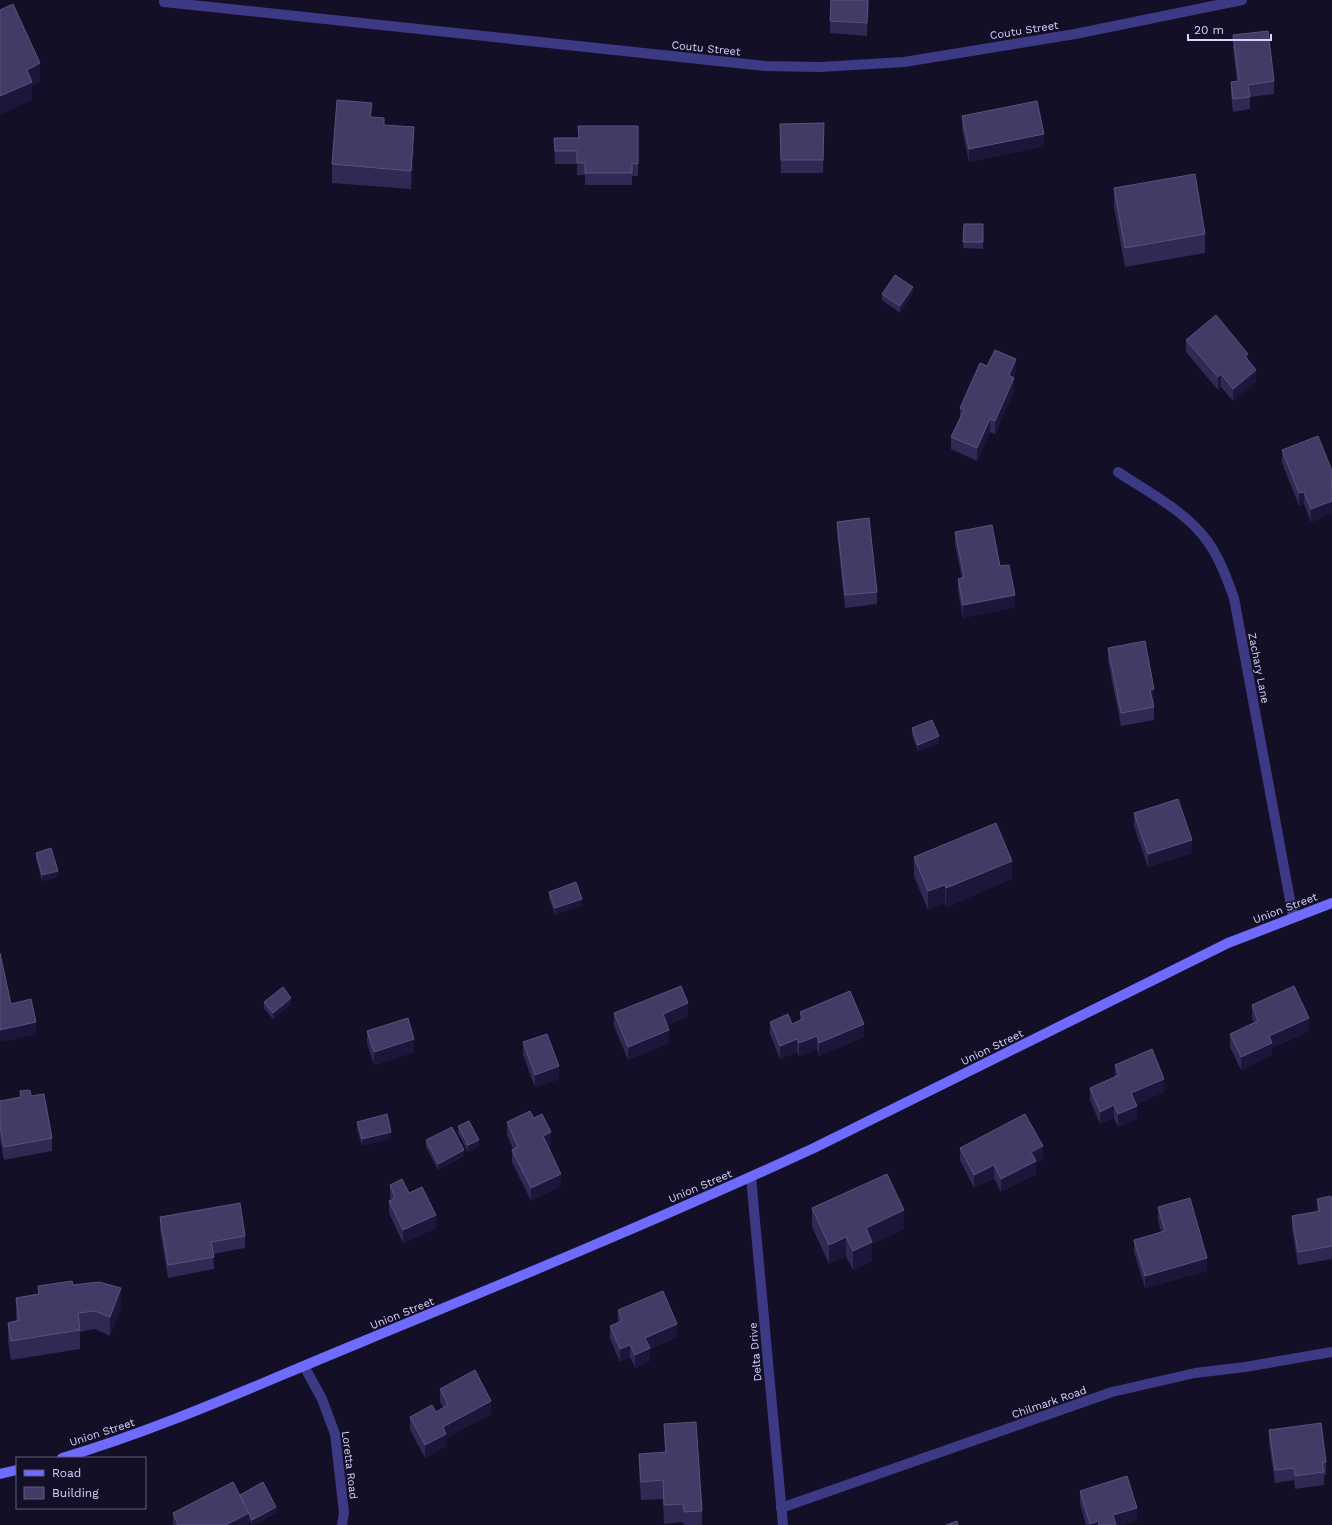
<svg xmlns="http://www.w3.org/2000/svg" width="1332" height="1525" viewBox="0 0 1332 1525" font-family="'Work Sans',sans-serif">
<rect width="100%" height="100%" fill="#130f26"/>
<g fill="none" stroke-linecap="round" stroke-linejoin="round">
<g stroke="#3d3a85" stroke-width="10">
<path d="M164,2L765,66L820,67L904,62L1075,34L1242,0"/>
<path d="M1118,472C1149,493 1186,511 1208,542C1220,559 1227,579 1234,598L1293,916"/>
<path d="M751,1177L783,1525"/>
<path d="M304,1366L322,1399L335,1434L344,1513L342,1525"/>
<path d="M781,1508L1112,1392L1195,1373L1245,1367L1332,1352"/>
</g>
<g stroke="#6f6bff" stroke-width="10">
<path d="M62,1458C164,1428 261,1383 359,1343C512,1280 664,1217 814,1148L1228,943L1332,903"/>
<path d="M0,1474L17,1470"/>
</g>
</g>
<g fill="#312854">
<path d="M831,0H869L867,36L830,33V21Z"/>
<path d="M1233,35L1274,81V94L1250,97V109L1233,112L1231,95V82L1237,81L1233,48Z"/>
<path d="M962,116L1044,146L969,162L962,129Z"/>
<path d="M372,117L384,125L414,146L411,189L332,183V164Z"/>
<path d="M824,123L823,173H781L780,124Z"/>
<path d="M638,126V176H632V185H585V175H577V164H555L554,138H578Z"/>
<path d="M1114,188L1205,234V253L1125,267L1114,207Z"/>
<path d="M964,224H983V249L963,248Z"/>
<path d="M913,293L900,313L882,300V294Z"/>
<path d="M1186,340L1256,382L1233,401L1221,387L1218,390L1186,352Z"/>
<path d="M987,366L1016,372L1013,377L1014,390L995,434L990,432L977,461L951,449V437L960,418V408Z"/>
<path d="M1282,450L1332,471V513L1311,522L1304,504L1299,506L1282,463Z"/>
<path d="M837,522L877,592V604L845,608L837,534Z"/>
<path d="M955,532L1000,566L1015,607L963,618L958,591V579L962,578L955,545Z"/>
<path d="M1108,648L1154,702H1153L1154,707V720L1121,726L1108,661Z"/>
<path d="M912,728L939,743L918,751L912,735Z"/>
<path d="M1134,813L1192,853L1148,867L1134,826Z"/>
<path d="M36,853L58,877L42,881L36,859Z"/>
<path d="M914,857L1012,879L946,907L945,903L928,910L914,876Z"/>
<path d="M549,892L582,905L555,915L549,898Z"/>
<path d="M264,1002L291,1004L273,1019L264,1008Z"/>
<path d="M1252,1005L1309,1031L1272,1048V1055L1241,1070L1230,1047V1034L1254,1023L1252,1018Z"/>
<path d="M800,1012L864,1037L819,1056L817,1049L799,1056L797,1052L780,1059L770,1034V1022L792,1024L800,1021Z"/>
<path d="M614,1013L688,1016L667,1025L669,1043L628,1060L614,1026Z"/>
<path d="M367,1031L414,1052L374,1065L367,1043Z"/>
<path d="M523,1042L559,1079L535,1087L523,1055Z"/>
<path d="M1115,1065L1164,1092L1136,1104L1137,1119L1118,1127L1114,1118L1100,1124L1090,1100V1088L1115,1077Z"/>
<path d="M20,1091L52,1138V1151L4,1160L0,1139V1101L20,1097Z"/>
<path d="M534,1118L551,1145L548,1146L561,1186L531,1201L512,1162V1150L513,1149L507,1135V1122Z"/>
<path d="M357,1122L391,1138L362,1146L357,1129Z"/>
<path d="M458,1126L479,1146L468,1152L458,1133Z"/>
<path d="M426,1140L464,1156L438,1170L426,1147Z"/>
<path d="M960,1148L1043,1159L1036,1163V1174L1001,1192L994,1178L974,1188L960,1160Z"/>
<path d="M390,1185L409,1193L436,1228L403,1243L389,1213V1201L391,1200L390,1198Z"/>
<path d="M1317,1199L1332,1202V1259L1298,1265L1292,1229V1216L1317,1212Z"/>
<path d="M1158,1207L1207,1271L1145,1288L1134,1252V1240L1161,1232L1158,1220Z"/>
<path d="M812,1208L904,1229L872,1244V1261L853,1270L846,1256L829,1264L812,1227Z"/>
<path d="M160,1217L245,1236V1248L213,1254L214,1269L168,1278L160,1230Z"/>
<path d="M73,1285L121,1307L110,1336L95,1329L80,1332V1349L11,1360L8,1341V1323L16,1321V1298L38,1294V1286Z"/>
<path d="M618,1310L677,1337L650,1349V1361L635,1368L630,1357L620,1362L610,1339V1326L618,1323Z"/>
<path d="M440,1389L491,1414L446,1438V1446L425,1458L410,1430V1417L436,1412L443,1408L440,1402Z"/>
<path d="M664,1424L702,1511V1525H684L683,1522L664,1524L663,1499L641,1500L639,1473V1454L665,1452Z"/>
<path d="M1269,1430L1326,1462V1475H1324V1485L1295,1489L1294,1480L1275,1483L1269,1443Z"/>
<path d="M1080,1491L1137,1520L1122,1525H1086L1080,1504Z"/>
<path d="M240,1495L276,1513L254,1525H252L249,1520V1525H173V1513Z"/>
</g>
<g fill="#1d163a">
<path d="M868,0H869L867,36V23Z"/>
<path d="M40,63V82L32,86V100L0,115V96L27,70Z"/>
<path d="M372,103V121L370,117Z"/>
<path d="M414,127V146L411,189V171Z"/>
<path d="M1044,134V146L969,162V149Z"/>
<path d="M913,287V293L900,313V306Z"/>
<path d="M1248,354V367L1245,356Z"/>
<path d="M1016,359V372L1009,388V375Z"/>
<path d="M1256,370V382L1233,401V389Z"/>
<path d="M1221,374V387L1218,390V377Z"/>
<path d="M1014,378V390L995,434V421Z"/>
<path d="M990,419V432L977,461V448Z"/>
<path d="M1304,492V504L1299,506V493Z"/>
<path d="M1332,501V513L1311,522V509Z"/>
<path d="M1015,595V607L963,618V605Z"/>
<path d="M1154,689V702H1150V690Z"/>
<path d="M939,736V743L918,751V745Z"/>
<path d="M1192,840V853L1148,867V854Z"/>
<path d="M1012,861V879L946,907V888Z"/>
<path d="M58,871V877L42,881V875Z"/>
<path d="M945,885V903L928,910V891Z"/>
<path d="M582,899V905L555,915V908Z"/>
<path d="M291,998V1004L273,1019V1013Z"/>
<path d="M688,1003V1016L663,1027V1014Z"/>
<path d="M1309,1018V1031L1272,1048V1055L1241,1070V1057L1269,1036Z"/>
<path d="M36,1022V1035L0,1042V1030Z"/>
<path d="M864,1024V1037L819,1056V1043Z"/>
<path d="M669,1030V1043L628,1060V1047Z"/>
<path d="M817,1036V1049L799,1056V1043Z"/>
<path d="M414,1039V1052L374,1065V1052Z"/>
<path d="M797,1039V1052L780,1059V1046Z"/>
<path d="M559,1066V1079L535,1087V1075Z"/>
<path d="M1164,1079V1092L1131,1106V1093Z"/>
<path d="M1114,1105V1118L1100,1124V1112Z"/>
<path d="M1137,1106V1119L1118,1127V1114Z"/>
<path d="M391,1132V1138L362,1146V1139Z"/>
<path d="M551,1132V1145L543,1149V1136Z"/>
<path d="M479,1140V1146L468,1152V1145Z"/>
<path d="M1043,1146V1159L1036,1163V1174L1001,1192V1179L1031,1152Z"/>
<path d="M464,1150V1156L438,1170V1164Z"/>
<path d="M994,1165V1178L974,1188V1175Z"/>
<path d="M561,1174V1186L531,1201V1188Z"/>
<path d="M904,1210V1229L872,1244V1261L853,1270V1251L866,1228Z"/>
<path d="M436,1215V1228L403,1243V1230Z"/>
<path d="M846,1237V1256L829,1264V1245Z"/>
<path d="M1207,1258V1271L1145,1288V1276Z"/>
<path d="M121,1288V1307L110,1336V1317Z"/>
<path d="M677,1324V1337L650,1349V1361L635,1368V1355L645,1338Z"/>
<path d="M630,1345V1357L620,1362V1349Z"/>
<path d="M491,1401V1414L446,1438V1446L425,1458V1445L443,1427Z"/>
<path d="M276,1507V1513L254,1525H252V1520Z"/>
<path d="M1137,1508V1520L1122,1525H1113V1515Z"/>
<path d="M249,1513V1525H226Z"/>
<path d="M1098,1521V1525H1090V1524Z"/>
</g>
<g fill="#433a66" stroke="#5a527e">
<path d="M831,0H868L867,23L830,21Z"/>
<path d="M13,4L40,63L27,70L32,82L0,96V10Z"/>
<path d="M1268,31L1274,81L1248,85L1250,97L1233,99L1231,82L1239,81L1233,35Z"/>
<path d="M337,100L372,103L370,117L384,118V125L414,127L411,171L332,164Z"/>
<path d="M1037,101L1044,134L969,149L962,116Z"/>
<path d="M824,123L823,160H781L780,124Z"/>
<path d="M578,126H638V164L632,163V173H585V163H577V151H555L554,138H579Z"/>
<path d="M1195,174L1205,234L1125,248L1114,188Z"/>
<path d="M964,224H983V242H963Z"/>
<path d="M895,275L913,287L900,306L882,294Z"/>
<path d="M1216,315L1248,354L1245,356L1256,370L1233,389L1221,374L1218,377L1186,340Z"/>
<path d="M995,350L1016,359L1009,375L1014,378L995,421L990,419L977,448L951,437L964,410L960,408L980,363L987,366Z"/>
<path d="M1318,436L1332,471V483H1331L1332,486V501L1311,509L1304,492L1299,493L1282,450Z"/>
<path d="M869,518L877,592L845,595L837,522Z"/>
<path d="M992,525L1000,566L1009,565L1015,595L963,605L958,579L964,577L955,532Z"/>
<path d="M1145,641L1154,689L1150,690L1154,707L1121,713L1108,648Z"/>
<path d="M932,720L939,736L918,745L912,728Z"/>
<path d="M1178,799L1192,840L1148,854L1134,813Z"/>
<path d="M996,823L1012,861L946,888L945,885L928,891L914,857Z"/>
<path d="M51,848L58,871L42,875L36,853Z"/>
<path d="M576,882L582,899L555,908L549,892Z"/>
<path d="M0,953L11,1004L31,999L36,1022L0,1030Z"/>
<path d="M681,986L688,1003L663,1014L669,1030L628,1047L614,1013Z"/>
<path d="M1294,986L1309,1018L1269,1036L1272,1043L1241,1057L1230,1034L1258,1021L1252,1005Z"/>
<path d="M283,987L291,998L273,1013L264,1002Z"/>
<path d="M850,991L864,1024L819,1043L817,1036L799,1043L797,1039L780,1046L770,1022L788,1014L792,1024L803,1019L800,1012Z"/>
<path d="M408,1018L414,1039L374,1052L367,1031Z"/>
<path d="M547,1034L559,1066L535,1075L523,1042Z"/>
<path d="M1152,1049L1164,1079L1131,1093L1137,1106L1118,1114L1114,1105L1100,1112L1090,1088L1119,1075L1115,1065Z"/>
<path d="M30,1090L31,1096L44,1094L52,1138L4,1147L0,1126V1101L21,1097L20,1091Z"/>
<path d="M530,1111L534,1118L542,1114L551,1132L543,1136L561,1174L531,1188L512,1150L518,1147L507,1122Z"/>
<path d="M387,1114L391,1132L362,1139L357,1122Z"/>
<path d="M1025,1114L1043,1146L1031,1152L1036,1161L1001,1179L994,1165L974,1175L960,1148Z"/>
<path d="M469,1121L479,1140L468,1145L458,1126Z"/>
<path d="M452,1127L464,1150L438,1164L426,1140Z"/>
<path d="M887,1174L904,1210L866,1228L872,1242L853,1251L846,1237L829,1245L812,1208Z"/>
<path d="M402,1179L409,1193L422,1187L436,1215L403,1230L389,1201L395,1198L390,1185Z"/>
<path d="M1331,1196L1332,1202V1246L1298,1252L1292,1216L1320,1211L1317,1199Z"/>
<path d="M1190,1198L1207,1258L1145,1276L1134,1240L1165,1231L1158,1207Z"/>
<path d="M240,1203L245,1236L211,1242L214,1257L168,1265L160,1217Z"/>
<path d="M72,1281L73,1285L99,1282L121,1288L110,1317L95,1311L78,1313L80,1330L11,1341L8,1323L19,1320L16,1298L39,1294L38,1286Z"/>
<path d="M663,1291L677,1324L645,1338L650,1348L635,1355L630,1345L620,1349L610,1326L622,1321L618,1310Z"/>
<path d="M475,1370L491,1401L443,1427L446,1434L425,1445L410,1417L432,1405L436,1412L448,1405L440,1389Z"/>
<path d="M696,1422L702,1511L684,1512L683,1504L664,1505L663,1480L641,1482L639,1454L666,1452L664,1424Z"/>
<path d="M1321,1423L1326,1462L1322,1463L1324,1472L1295,1476L1294,1468L1275,1470L1269,1430Z"/>
<path d="M1127,1476L1137,1508L1113,1515L1116,1525H1099L1098,1521L1090,1524L1080,1491Z"/>
<path d="M233,1482L249,1513L226,1525H178L173,1513Z"/>
<path d="M263,1482L276,1507L252,1520L240,1495Z"/>
<path d="M957,1521L958,1525H946Z"/>
</g>
<g text-anchor="middle" stroke-width="3" stroke-linejoin="round" paint-order="stroke">
<g font-size="11" fill="#d9d4ff" stroke="#130f26">
<text transform="translate(1024 30) rotate(-9)" y="4">Coutu Street</text>
<text transform="translate(706 48) rotate(6)" y="4">Coutu Street</text>
<text transform="translate(1259 668) rotate(79)" y="4">Zachary Lane</text>
<text transform="translate(1285 908) rotate(-21)" y="4">Union Street</text>
<text transform="translate(992 1047) rotate(-26)" y="4">Union Street</text>
<text transform="translate(700 1186) rotate(-23)" y="4">Union Street</text>
<text transform="translate(402 1313) rotate(-22)" y="4">Union Street</text>
<text transform="translate(755 1352) rotate(-95)" y="4">Delta Drive</text>
<text transform="translate(1049 1402) rotate(-19)" y="4">Chilmark Road</text>
<text transform="translate(102 1432) rotate(-18)" y="4">Union Street</text>
<text transform="translate(350 1465) rotate(83)" y="4">Loretta Road</text>
</g>
</g>
<rect x="16" y="1457" width="130" height="52" fill="#130f26" stroke="#625e7d"/>
<rect x="24" y="1470" width="20" height="6" fill="#6f6bff" stroke="#625e7d"/>
<text x="52" y="1477" font-size="12" fill="#d9d4ff">Road</text>
<rect x="24" y="1487" width="20" height="12" fill="#433a66" stroke="#625e7d"/>
<text x="52" y="1497" font-size="12" fill="#d9d4ff">Building</text>
<path d="M1188 34v6h83v-6" fill="none" stroke="#d9d4ff" stroke-width="2"/>
<text x="1194" y="34" font-size="12" fill="#d9d4ff" stroke="#130f26" stroke-width="3" paint-order="stroke">20 m</text>
</svg>
